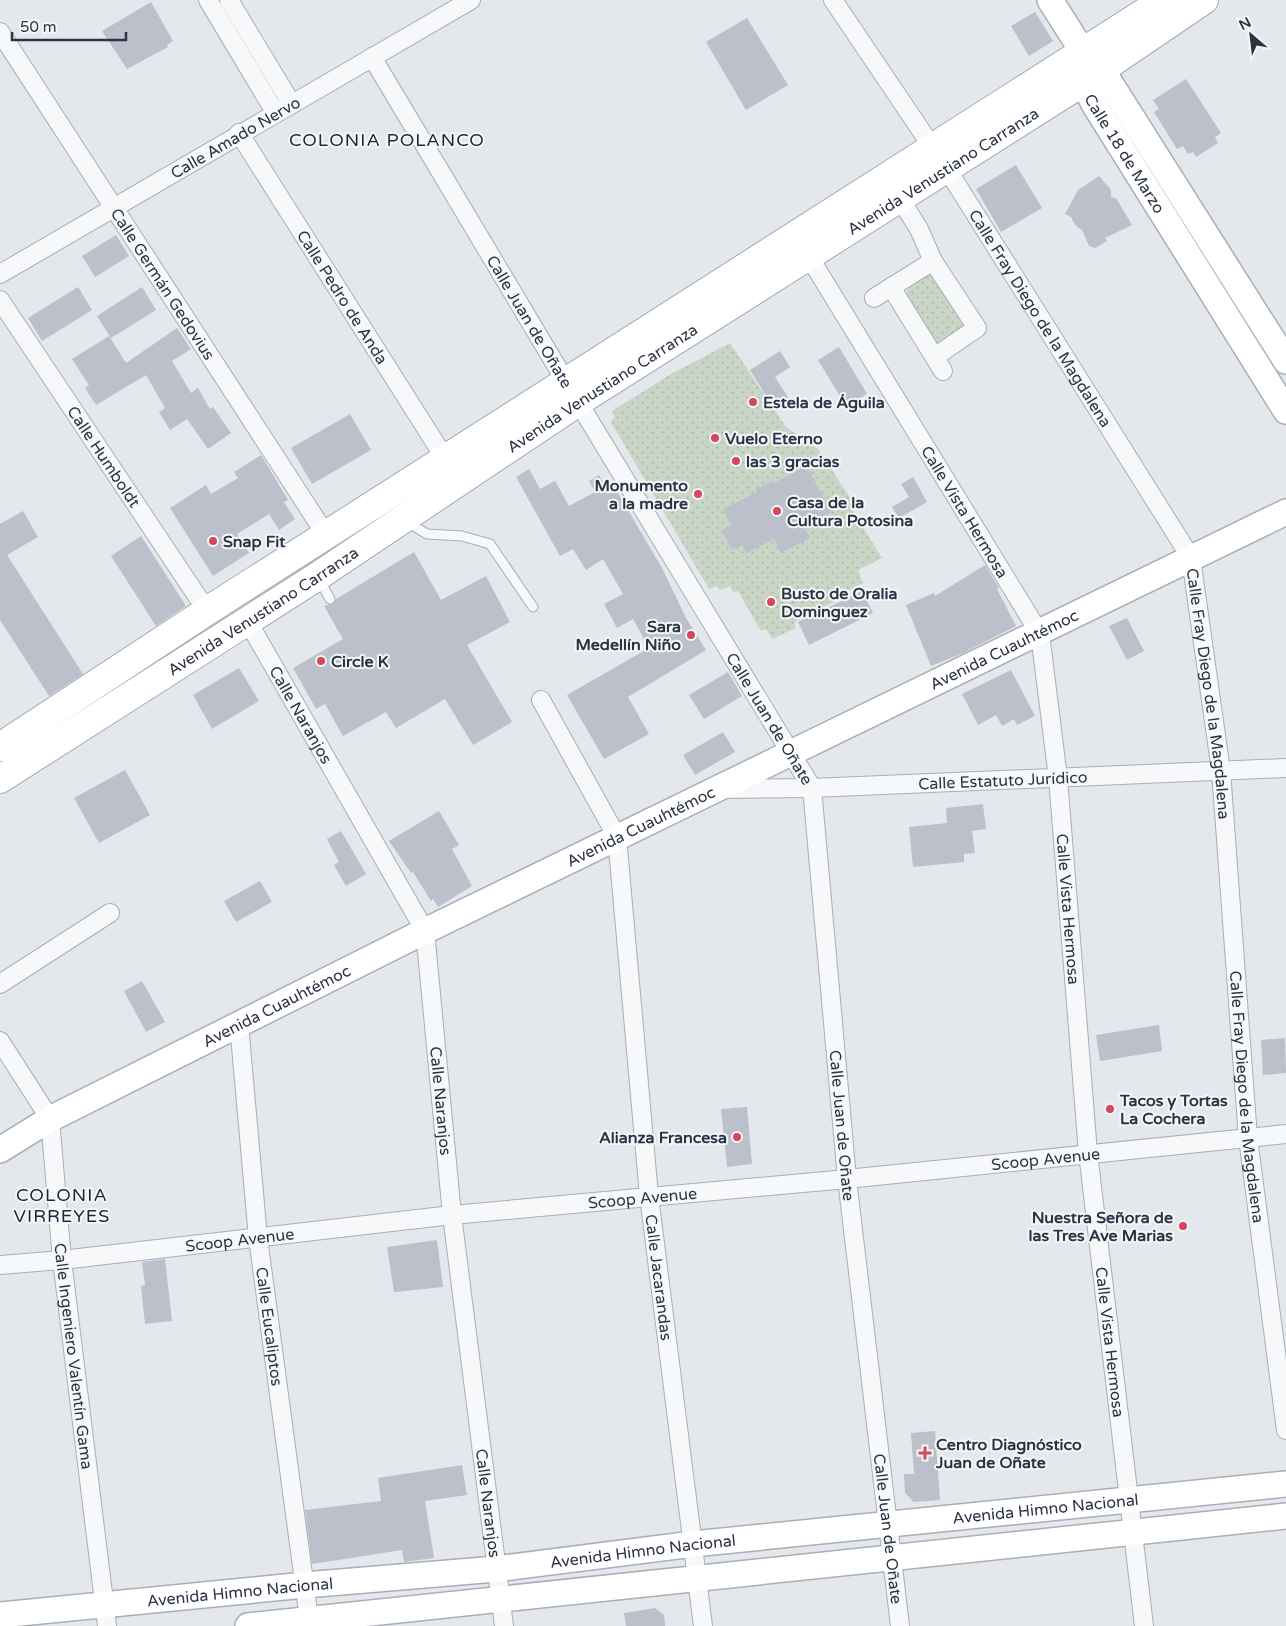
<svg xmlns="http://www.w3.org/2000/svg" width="1286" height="1626" viewBox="0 0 1286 1626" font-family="'Varela Round',sans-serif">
<defs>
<pattern id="grass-dots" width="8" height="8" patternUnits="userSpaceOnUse" patternTransform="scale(1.25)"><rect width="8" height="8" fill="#c9d6c5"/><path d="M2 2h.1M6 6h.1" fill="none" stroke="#adb8ab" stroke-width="1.8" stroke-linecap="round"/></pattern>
</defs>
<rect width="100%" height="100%" fill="#e4e7ec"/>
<g fill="url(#grass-dots)">
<path d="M930,274L936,276L966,326L942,344H935L905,294L912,284Z"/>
<path d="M730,343L786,427L818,449L856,507L852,510L882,558L858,570L863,583L839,595L841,598L794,622L796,628L772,639L766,629L761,631L738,591L733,592L730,586L720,590L717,586L709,589L611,422L615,417L612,411L671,374Z"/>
</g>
<g fill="#bbc0ca">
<path d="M151,2L173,41L167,45L168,47L127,69L102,31Z"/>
<path d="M1035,12L1053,41L1029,56L1011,26Z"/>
<path d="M747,18L788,85L746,110L706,42Z"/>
<path d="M1186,79L1221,133L1215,137L1218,143L1196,157L1193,152L1188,154L1183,146L1177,149L1154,112L1159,109L1153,100Z"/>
<path d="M1016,165L1042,208L1001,232L976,189Z"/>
<path d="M1099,176L1111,190V197L1116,198L1132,225L1105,238L1107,241L1095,248L1089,246L1082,230L1076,226L1071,217L1065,214L1078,190Z"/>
<path d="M116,235L129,256L95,277L82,256Z"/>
<path d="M78,287L92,310L42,341L28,318Z"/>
<path d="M142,287L156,310L111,338L97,316Z"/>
<path d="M177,328L191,349L172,361L191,393L198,388L210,409L213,407L231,433L208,449L187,419L170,430L159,412L165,408L146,375L96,405L85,388L89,385L72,359L109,336L126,363Z"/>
<path d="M839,347L867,394L846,406L818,360Z"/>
<path d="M780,351L790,367L775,377L790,400L775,410L750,370Z"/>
<path d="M350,414L371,450L312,484L291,448Z"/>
<path d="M261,455L288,500L284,502L295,519L279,530L269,514L237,534L249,553L213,576L170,508L206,485L211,494L238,478L234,472Z"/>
<path d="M807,466L831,512L804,526L810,538L781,553L774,539L746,553L742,545L732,550L722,530L731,526L723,509L757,492L756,489L773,481L774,483Z"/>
<path d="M529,469L540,489L555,481L569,506L595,492L589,481L599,475L609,494L616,490L662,568L686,618L706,650L628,697L649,734L604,759L567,695L649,648L633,619L617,628L604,604L623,594L603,559L586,570L573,549L560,556L516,477Z"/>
<path d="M913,477L927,502L899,518L892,507L909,497L901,484Z"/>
<path d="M23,511L38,537L7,555L83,674L49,696L0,620V524Z"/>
<path d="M141,536L186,606L156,626L111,556Z"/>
<path d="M414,552L441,600L486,576L510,622L467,645L512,722L473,745L445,699L396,728L386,712L343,736L325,704L316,709L293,668L343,639L324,606L333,604L336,599Z"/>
<path d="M985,565L999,588L997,589L1016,626L963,653L931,666L906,605L934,593L935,596Z"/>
<path d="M862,591L873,613L809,645L798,622Z"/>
<path d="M1127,618L1144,651L1127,660L1109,626Z"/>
<path d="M239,668L259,701L212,729L193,695Z"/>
<path d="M1011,670L1035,716L1017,725L1014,719L1002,726L996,715L978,725L962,694Z"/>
<path d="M728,672L742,696L704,719L689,695Z"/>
<path d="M723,732L735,752L695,775L683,755Z"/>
<path d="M125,770L150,815L99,843L74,798Z"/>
<path d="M983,804L986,829L972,831L975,853L964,854V862L913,867L909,827L947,823L946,808Z"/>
<path d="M439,811L459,845L452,849L472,886L438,907L433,899L431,901L413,872L411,873L389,841Z"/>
<path d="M341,831L366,874L346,886L334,865L339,862L327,839Z"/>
<path d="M260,881L272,902L236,922L224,901Z"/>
<path d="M142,981L165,1022L146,1032L124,991Z"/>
<path d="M1159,1025L1162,1051L1100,1061L1096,1035Z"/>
<path d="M1285,1038L1286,1073L1263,1075L1261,1040Z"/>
<path d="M747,1107L752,1164L727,1167L721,1109Z"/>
<path d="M437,1240L443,1287L394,1292L387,1247Z"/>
<path d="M165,1259L172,1321L145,1324L141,1286L145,1285L142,1262Z"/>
<path d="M935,1431L940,1500L914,1502L905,1493L904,1474H914L911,1433Z"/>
<path d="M462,1465L467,1495L425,1501L434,1558L404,1562L402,1550L312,1564L305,1510L381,1501L378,1478Z"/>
<path d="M655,1608L664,1615L665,1626H626L624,1613Z"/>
</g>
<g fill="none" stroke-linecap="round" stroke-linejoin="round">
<defs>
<g id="lane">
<path d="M407,522L427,534L462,536L490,544L533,607"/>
<path d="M319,579L330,599"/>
</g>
<g id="street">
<path d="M208,0L275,112"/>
<path d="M229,0L291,103"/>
<path id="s1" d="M833,0L947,169L1191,558L1221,771L1248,1138L1286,1430"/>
<path id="s2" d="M0,32L326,535"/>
<path id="s3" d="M372,57L566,382L812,788L847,1179L900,1626"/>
<path id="s4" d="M239,133L446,460"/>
<path d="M899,197L919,229L933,261L977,328L936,356"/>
<path id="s5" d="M808,255L1040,634L1058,778L1088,1153L1144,1626"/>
<path id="s6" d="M0,274L471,0"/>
<path d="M891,287L943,371"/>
<path d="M874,298L933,261"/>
<path id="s7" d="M0,300L207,611"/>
<path id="s8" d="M247,620L425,931L452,1215L504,1626"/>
<path id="s9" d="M541,700L617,837L649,1196L703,1626"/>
<path id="s10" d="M722,789L812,788L1286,768"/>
<path d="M0,984L110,913"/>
<path id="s11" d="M239,1024L258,1238L310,1626"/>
<path id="s12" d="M0,1041L50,1119L62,1260L107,1626"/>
<path id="s13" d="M0,1265L62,1260L452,1215L847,1179L1286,1134"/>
</g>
<g id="secondary">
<path d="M1050,0L1083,52L1095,59L1286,361"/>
<path id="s14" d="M1082,61L1083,82L1094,104L1286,411"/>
<path id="s15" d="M0,1150L50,1119L425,931L1286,512"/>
<path id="s16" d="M0,1615L305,1585L496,1569L693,1544L1286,1484"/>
<path d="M248,1626L1286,1516"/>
</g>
<g id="primary">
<path d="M0,747L207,611L1164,0"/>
<path id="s17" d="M0,779L318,576L578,402L1083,82L1204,0"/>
</g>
</defs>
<use href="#lane" stroke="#a9aeb7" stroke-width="11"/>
<use href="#street" stroke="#a9aeb7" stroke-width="20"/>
<use href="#secondary" stroke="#a9aeb7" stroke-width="28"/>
<use href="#primary" stroke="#a3abb8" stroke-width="30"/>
<use href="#lane" stroke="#f7f8fa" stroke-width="9"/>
<use href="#street" stroke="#f7f8fa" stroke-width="18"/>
<use href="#secondary" stroke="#fff" stroke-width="25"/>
<use href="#primary" stroke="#fff" stroke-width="28"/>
</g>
<g fill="#d1495b" stroke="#f4f6f9" stroke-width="2">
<circle cx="753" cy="402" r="5"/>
<circle cx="715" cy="438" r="5"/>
<circle cx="736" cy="461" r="5"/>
<circle cx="698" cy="494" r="5"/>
<circle cx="777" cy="511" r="5"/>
<circle cx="213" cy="541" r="5"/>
<circle cx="771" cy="602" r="5"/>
<circle cx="691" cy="635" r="5"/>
<circle cx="321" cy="661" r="5"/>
<circle cx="1110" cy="1109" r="5"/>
<circle cx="737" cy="1137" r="5"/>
<circle cx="1183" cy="1226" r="5"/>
<path d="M922.5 1445.5h5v5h5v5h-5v5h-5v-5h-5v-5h5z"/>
</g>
<g text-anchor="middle" stroke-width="4" stroke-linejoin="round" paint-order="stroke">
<g font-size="16" fill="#2b3445" stroke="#f4f6f9">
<text dy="6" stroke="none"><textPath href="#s6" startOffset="272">Calle Amado Nervo</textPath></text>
<text dy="6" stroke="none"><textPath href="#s14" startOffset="104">Calle 18 de Marzo</textPath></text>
<text dy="6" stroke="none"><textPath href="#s17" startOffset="1122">Avenida Venustiano Carranza</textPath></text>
<text dy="6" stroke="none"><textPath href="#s2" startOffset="300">Calle Germán Gedovius</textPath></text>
<text dy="6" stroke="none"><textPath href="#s4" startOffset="194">Calle Pedro de Anda</textPath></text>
<text dy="6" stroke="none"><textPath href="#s1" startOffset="380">Calle Fray Diego de la Magdalena</textPath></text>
<text dy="6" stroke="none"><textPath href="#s3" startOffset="308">Calle Juan de Oñate</textPath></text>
<text dy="6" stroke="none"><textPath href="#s17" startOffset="718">Avenida Venustiano Carranza</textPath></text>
<text dy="6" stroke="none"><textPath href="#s7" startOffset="188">Calle Humboldt</textPath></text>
<text dy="6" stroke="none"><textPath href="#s5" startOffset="301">Calle Vista Hermosa</textPath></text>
<text dy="6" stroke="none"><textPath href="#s17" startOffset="312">Avenida Venustiano Carranza</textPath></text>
<text dy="6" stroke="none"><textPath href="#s15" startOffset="1122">Avenida Cuauhtémoc</textPath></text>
<text dy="6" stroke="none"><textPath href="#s1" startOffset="800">Calle Fray Diego de la Magdalena</textPath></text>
<text dy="6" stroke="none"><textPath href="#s8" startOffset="109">Calle Naranjos</textPath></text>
<text dy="6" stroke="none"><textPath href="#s3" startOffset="772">Calle Juan de Oñate</textPath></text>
<text dy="6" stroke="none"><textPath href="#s10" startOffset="281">Calle Estatuto Jurídico</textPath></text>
<text dy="6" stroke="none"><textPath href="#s15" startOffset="718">Avenida Cuauhtémoc</textPath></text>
<text dy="6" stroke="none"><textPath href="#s5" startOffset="721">Calle Vista Hermosa</textPath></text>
<text dy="6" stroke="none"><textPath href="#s15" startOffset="312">Avenida Cuauhtémoc</textPath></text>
<text dy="6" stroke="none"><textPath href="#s1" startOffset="1205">Calle Fray Diego de la Magdalena</textPath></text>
<text dy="6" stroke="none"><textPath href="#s8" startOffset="529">Calle Naranjos</textPath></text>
<text dy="6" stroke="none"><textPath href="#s3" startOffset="1192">Calle Juan de Oñate</textPath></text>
<text dy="6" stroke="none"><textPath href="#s13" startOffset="1051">Scoop Avenue</textPath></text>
<text dy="6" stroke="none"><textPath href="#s13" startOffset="646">Scoop Avenue</textPath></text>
<text dy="6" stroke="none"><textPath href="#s13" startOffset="241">Scoop Avenue</textPath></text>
<text dy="6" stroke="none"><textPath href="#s9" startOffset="599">Calle Jacarandas</textPath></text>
<text dy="6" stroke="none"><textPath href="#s11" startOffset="304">Calle Eucaliptos</textPath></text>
<text dy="6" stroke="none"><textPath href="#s5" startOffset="1156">Calle Vista Hermosa</textPath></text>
<text dy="6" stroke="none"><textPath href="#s12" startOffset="331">Calle Ingeniero Valentín Gama</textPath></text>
<text dy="6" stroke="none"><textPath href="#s8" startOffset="934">Calle Naranjos</textPath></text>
<text dy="6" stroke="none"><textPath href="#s16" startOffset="1051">Avenida Himno Nacional</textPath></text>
<text dy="6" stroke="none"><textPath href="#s3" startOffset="1598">Calle Juan de Oñate</textPath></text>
<text dy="6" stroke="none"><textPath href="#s16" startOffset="646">Avenida Himno Nacional</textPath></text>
<text dy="6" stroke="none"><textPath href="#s16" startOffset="241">Avenida Himno Nacional</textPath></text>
</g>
<g font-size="16" font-weight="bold" fill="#2b3445" stroke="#f4f6f9" text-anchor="start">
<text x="763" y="408">Estela de Águila</text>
<text x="725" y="444">Vuelo Eterno</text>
<text x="746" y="467">las 3 gracias</text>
<text x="688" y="491" text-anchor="end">Monumento<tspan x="688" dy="18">a la madre</tspan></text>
<text x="787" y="508">Casa de la<tspan x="787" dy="18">Cultura Potosina</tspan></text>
<text x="223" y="547">Snap Fit</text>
<text x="781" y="599">Busto de Oralia<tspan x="781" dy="18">Dominguez</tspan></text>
<text x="681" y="632" text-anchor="end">Sara<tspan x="681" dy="18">Medellín Niño</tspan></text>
<text x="331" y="667">Circle K</text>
<text x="1120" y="1106">Tacos y Tortas<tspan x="1120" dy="18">La Cochera</tspan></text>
<text x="727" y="1143" text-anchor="end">Alianza Francesa</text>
<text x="1173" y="1223" text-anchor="end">Nuestra Señora de<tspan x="1173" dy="18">las Tres Ave Marias</tspan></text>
<text x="936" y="1450">Centro Diagnóstico<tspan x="936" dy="18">Juan de Oñate</tspan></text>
</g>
<g font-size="18" letter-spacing="1" fill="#1d2536" stroke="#f4f6f9">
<text x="387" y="146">COLONIA POLANCO</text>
<text x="62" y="1201">COLONIA<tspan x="62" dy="21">VIRREYES</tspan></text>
</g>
</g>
<g transform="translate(1251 35) rotate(332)" stroke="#f4f6f9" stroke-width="4" paint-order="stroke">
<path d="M0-4L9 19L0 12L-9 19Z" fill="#2b3445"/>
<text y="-8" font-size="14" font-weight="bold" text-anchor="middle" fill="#2b3445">N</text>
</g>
<path d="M12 32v8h114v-8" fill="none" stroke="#2b3445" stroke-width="2.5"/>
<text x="20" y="32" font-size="15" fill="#2b3445" stroke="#f4f6f9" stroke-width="4" paint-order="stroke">50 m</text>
</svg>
